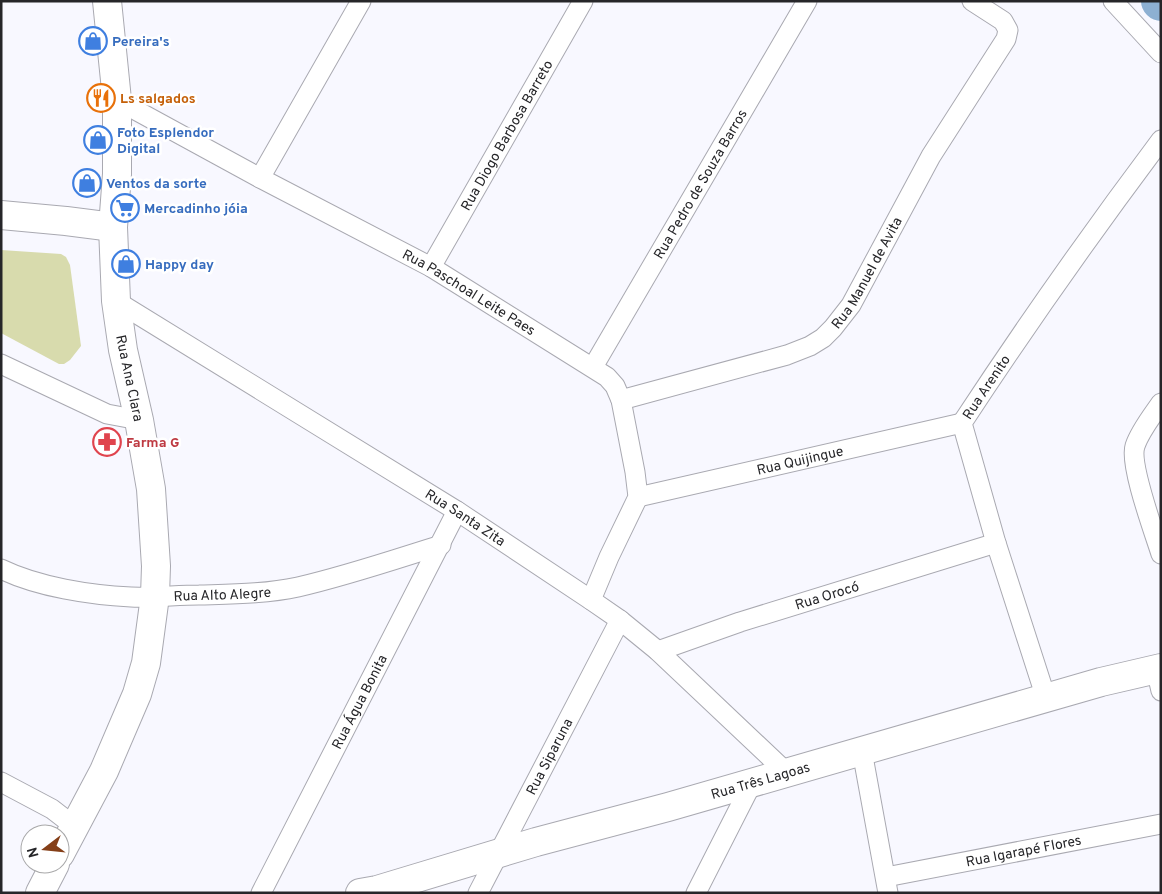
<svg xmlns="http://www.w3.org/2000/svg" width="1162" height="894" viewBox="0 0 1162 894" font-family="Overpass,sans-serif">
<rect width="100%" height="100%" fill="#f8f8ff"/>
<path fill="#d8dbad" d="M1,250L61,254L66,257L70,265L81,346L70,360L64,364H59L1,333Z"/>
<g fill="none" stroke-linecap="round" stroke-linejoin="round">
<path stroke="#8db0d2" stroke-width="38" d="M1160,1L1161,2"/>
<defs>
<g id="street">
<path d="M1113,1L1161,53"/>
<path id="s1" d="M117,100L260,178L431,267L607,377L615,386L621,400L635,472L638,497L609,557L591,600"/>
<path d="M260,178L361,1"/>
<path id="s2" d="M431,267L583,1"/>
<path id="s3" d="M116,301L457,511L591,600L620,620L658,651L786,772"/>
<path d="M1,364L107,414L139,420"/>
<path id="s4" d="M593,367L807,1"/>
<path id="s5" d="M621,400L787,355L810,346L823,338L833,328L851,305L931,156L1006,39L1008,30L1003,21L972,1"/>
<path d="M1161,403C1152,416 1140,431 1135,446C1129,464 1154,532 1161,554"/>
<path id="s6" d="M638,497L962,423"/>
<path id="s7" d="M1,569C38,587 90,595 131,597C154,598 177,595 199,595C232,594 266,594 298,587C346,576 393,560 441,545"/>
<path id="s8" d="M658,651L740,622L996,543"/>
<path d="M1156,669L1161,691"/>
<path id="s9" d="M1046,698L996,543L962,423C1025,327 1092,232 1161,140"/>
<path d="M862,751L888,893"/>
<path d="M1,782L52,809L74,826"/>
<path id="s10" d="M886,877L1161,824"/>
<path id="s11" d="M261,893L457,511"/>
<path id="s12" d="M478,893L620,620"/>
<path d="M696,893L752,783"/>
</g>
<g id="secondary">
<path d="M1,215L66,221L113,227"/>
<path d="M60,854L104,771L137,694L146,663L155,596L156,566L151,489L139,420L123,350L116,301L113,227L117,174V100L107,1"/>
<path d="M40,893L55,864"/>
<path id="s13" d="M360,893L377,890L536,842L668,807L1101,682L1161,668"/>
</g>
</defs>
<use href="#street" stroke="#a9a9b1" stroke-width="21"/>
<use href="#secondary" stroke="#a9a9b1" stroke-width="30"/>
<use href="#street" stroke="#fff" stroke-width="19"/>
<use href="#secondary" stroke="#fff" stroke-width="28"/>
</g>
<defs>
<symbol id="shop-ring" viewBox="-11 -11 22 22"><circle r="9.5" fill="#fff" stroke="#3f7fe0" stroke-width="1.5"/><path d="M-5-2.5h2.3a2.7 3.5 0 0 1 5.4 0H5L5.5 6h-11ZM-1.5-2.5h3a1.5 2.3 0 0 0-3 0Z" fill="#3f7fe0"/></symbol>
<symbol id="restaurant-ring" viewBox="-11 -11 22 22"><circle r="9.5" fill="#fff" stroke="#e8710a" stroke-width="1.5"/><path d="M-5-6h1v4h1v-4h1v4h1v-4h1v5L-1.5 .5V6h-2V.5L-5-1ZM5-6V6H3V1.5H1.5Q1.5-4 5-6Z" fill="#e8710a"/></symbol>
<symbol id="supermarket-ring" viewBox="-11 -11 22 22"><circle r="9.5" fill="#fff" stroke="#3f7fe0" stroke-width="1.5"/><path d="M-6-5.5h2.5l.6 2H6L4.5 2H-2.5L-4.4-4H-6ZM-1.5 3.2a1.3 1.3 0 1 0 .1 0ZM3 3.2a1.3 1.3 0 1 0 .1 0Z" fill="#3f7fe0"/></symbol>
<symbol id="pharmacy-ring" viewBox="-11 -11 22 22"><circle r="9.5" fill="#fff" stroke="#e0444e" stroke-width="1.5"/><path d="M-2-6h4v4h4v4h-4v4h-4v-4h-4v-4h4Z" fill="#e0444e"/></symbol>
</defs>
<g fill-rule="evenodd">
<use href="#shop-ring" x="77" y="25" width="32" height="32"/>
<use href="#restaurant-ring" x="85" y="82" width="32" height="32"/>
<use href="#shop-ring" x="82" y="124" width="32" height="32"/>
<use href="#shop-ring" x="71" y="167" width="32" height="32"/>
<use href="#supermarket-ring" x="109" y="192" width="32" height="32"/>
<use href="#shop-ring" x="110" y="248" width="32" height="32"/>
<use href="#pharmacy-ring" x="91" y="426" width="32" height="32"/>
</g>
<g text-anchor="middle" stroke-width="5" stroke-linejoin="round" paint-order="stroke">
<g font-size="14" font-weight="bold" fill="#366cbe" stroke="#fff" text-anchor="start">
<text x="112" y="46">Pereira's</text>
<text x="117" y="137">Foto Esplendor<tspan x="117" dy="16">Digital</tspan></text>
<text x="106" y="188">Ventos da sorte</text>
<text x="144" y="213">Mercadinho jóia</text>
<text x="145" y="269">Happy day</text>
</g>
<g font-size="14" font-weight="bold" fill="#c56008" stroke="#fff" text-anchor="start">
<text x="120" y="103">Ls salgados</text>
</g>
<g font-size="14" fill="#262629" stroke="#fff">
<text dy="5" stroke="none"><textPath href="#s2" startOffset="152">Rua Diogo Barbosa Barreto</textPath></text>
<text dy="5" stroke="none"><textPath href="#s4" startOffset="212">Rua Pedro de Souza Barros</textPath></text>
<text dy="5" stroke="none"><textPath href="#s5" startOffset="291">Rua Manuel de Avita</textPath></text>
<text dy="5" stroke="none"><textPath href="#s1" startOffset="401">Rua Paschoal Leite Paes</textPath></text>
<text transform="translate(130 378) rotate(78)" y="5">Rua Ana Clara</text>
<text dy="5" stroke="none"><textPath href="#s9" startOffset="331">Rua Arenito</textPath></text>
<text dy="5" stroke="none"><textPath href="#s6" startOffset="166">Rua Quijingue</textPath></text>
<text dy="5" stroke="none"><textPath href="#s3" startOffset="411">Rua Santa Zita</textPath></text>
<text dy="5" stroke="none"><textPath href="#s7" startOffset="225">Rua Alto Alegre</textPath></text>
<text dy="5" stroke="none"><textPath href="#s8" startOffset="178">Rua Orocó</textPath></text>
<text dy="5" stroke="none"><textPath href="#s11" startOffset="215">Rua Água Bonita</textPath></text>
<text dy="5" stroke="none"><textPath href="#s12" startOffset="154">Rua Siparuna</textPath></text>
<text dy="5" stroke="none"><textPath href="#s13" startOffset="416">Rua Três Lagoas</textPath></text>
<text dy="5" stroke="none"><textPath href="#s10" startOffset="140">Rua Igarapé Flores</textPath></text>
</g>
<g font-size="14" font-weight="bold" fill="#be3a42" stroke="#fff" text-anchor="start">
<text x="126" y="447">Farma G</text>
</g>
</g>
<rect width="1162" height="894" fill="none" stroke="#262629" stroke-width="5"/>
<g transform="translate(45 849) rotate(254)"><circle r="24" fill="#ffffff" stroke="#a8a8a9"/>
<path d="M0-4L9 19L0 12L-9 19Z" fill="#853f18"/>
<text y="-8" font-size="14" font-weight="bold" text-anchor="middle" fill="#262629">N</text>
</g>
</svg>
